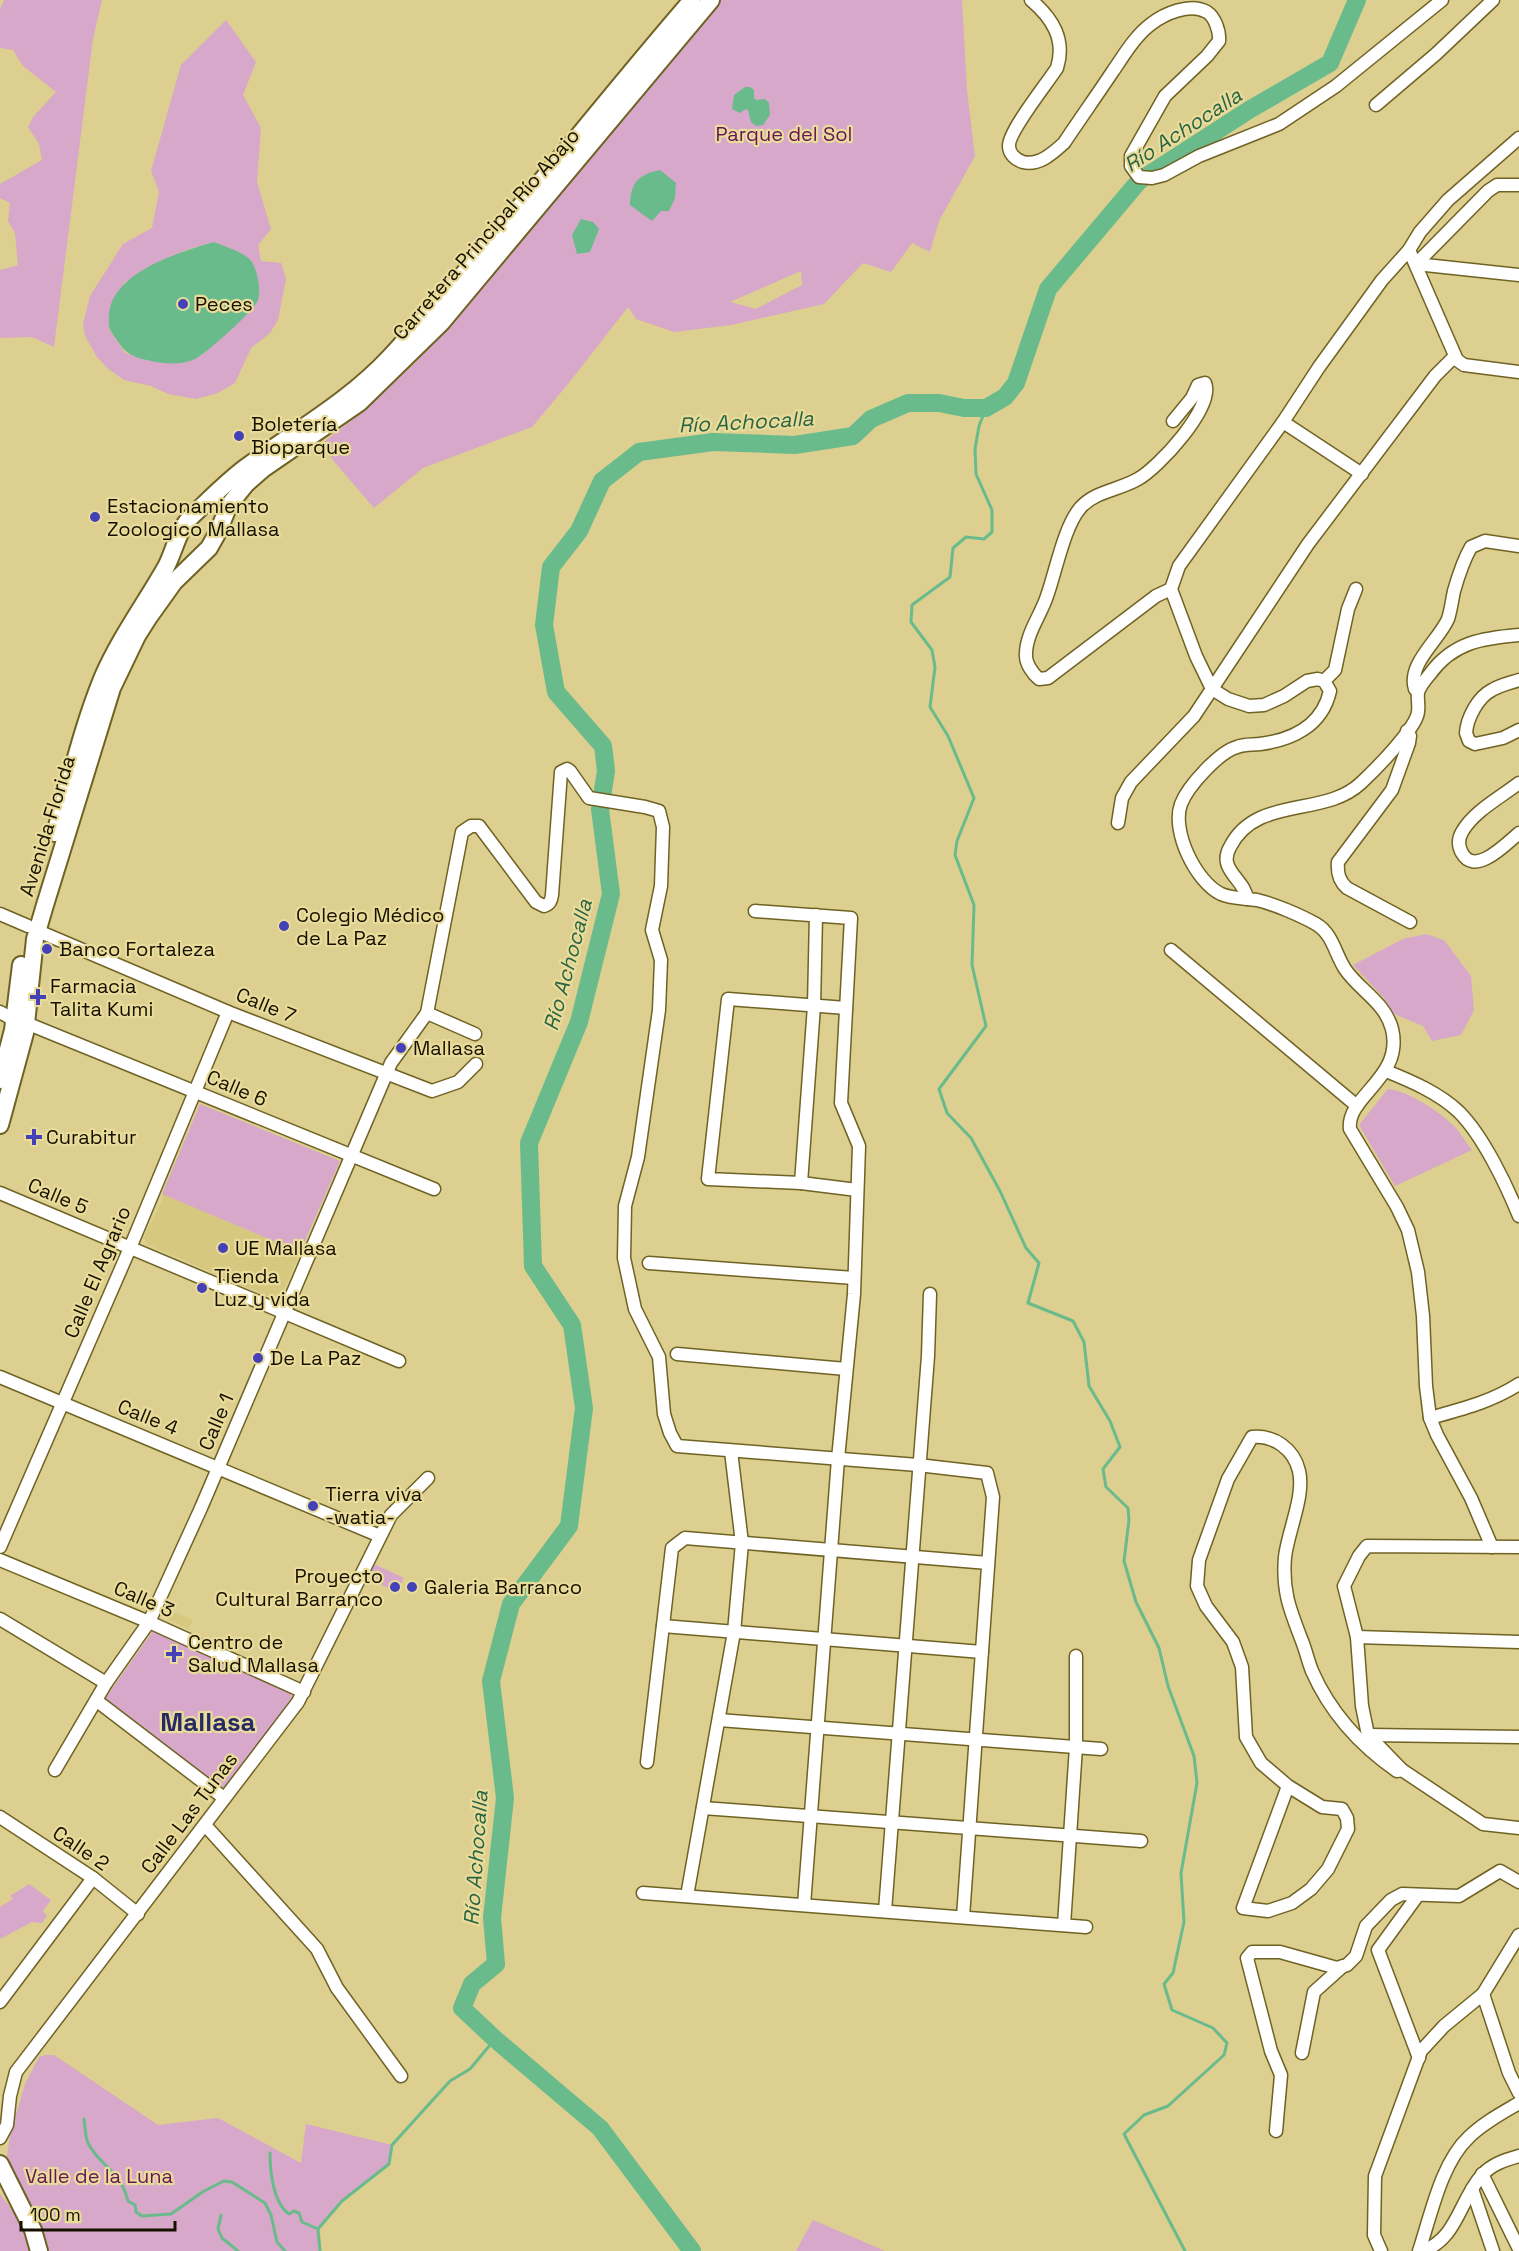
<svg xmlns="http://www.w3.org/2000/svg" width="1519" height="2251" viewBox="0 0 1519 2251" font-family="'Space Grotesk',sans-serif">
<rect width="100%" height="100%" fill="#dccf8f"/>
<g fill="#d7c880">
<path d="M162,1194L300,1252L281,1296L274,1299L147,1244L144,1237L163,1199Z"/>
<path d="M172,1611L193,1620L188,1629L168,1619Z"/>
</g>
<g fill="#d7a8c9" fill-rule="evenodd">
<path d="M4,0H102L93,39L54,347L32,337L0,338V270L18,265L15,233L8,221L10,203L0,198V184L42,160L39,144L28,127L33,117L56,92L23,66L13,50L0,48V9Z"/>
<path d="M718,0H962L967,91L975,156L939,221L930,252L912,243L891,272L863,263L824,304L731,325L674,332L636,319L628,307L568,384L532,427L423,468L374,508L320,445L367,408L418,360L512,250ZM801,271L802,285L756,309L730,302Z"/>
<path d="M226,20L256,62L243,95L261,128L257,182L271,229L258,245L261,261L281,263L286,279L278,320L270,333L251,348L235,383L218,393L196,399L168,394L151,386L124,380L107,368L97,357L85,336L83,324L90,296L123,244L152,228L159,192L151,171L181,65ZM214,242L238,252L150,361L125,353L109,329L124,283L155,264L186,250Z"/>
<path d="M1426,934L1444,940L1471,976L1474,1010L1461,1035L1432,1041L1423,1026L1394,1014L1384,998L1353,965L1403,939Z"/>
<path d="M1388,1089C1409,1091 1440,1112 1455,1127C1461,1134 1466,1143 1472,1150L1395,1186L1359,1125Z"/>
<path d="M200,1104L340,1161L300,1252L162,1194Z"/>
<path d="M372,1563L404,1578L397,1592L366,1578Z"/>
<path d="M153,1631L291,1693L292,1698L227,1786L219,1788L106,1700V1697Z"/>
<path d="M29,1884L51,1900L43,1911L47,1916L42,1923L32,1922L0,1939V1907L13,1899L10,1896Z"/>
<path d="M46,2055H54L158,2125L218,2118L301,2163L306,2124L392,2145L389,2164L342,2201L318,2229L320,2251H46L42,2234L7,2157L10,2135L25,2084L39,2057Z"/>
<path d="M0,2194L18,2218L30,2251H0Z"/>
<path d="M813,2220L885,2251H796Z"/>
</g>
<g fill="#69bb8c">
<path d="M745,87H750L754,90V98L756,100L765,99L769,103L770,115L763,125L756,126L751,122L748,110L746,109L740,113L732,109L734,95Z"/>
<path d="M660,170L676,183L675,198L669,211H661L652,221L630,205C631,182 638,175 660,170Z"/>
<path d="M581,219L593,222L599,229L590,252L577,254L572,235Z"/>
<path d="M214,242C225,247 247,252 253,264C258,274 261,289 258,300C254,311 207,353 195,359C182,365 165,364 151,361C127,356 125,352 112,333C108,328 109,323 109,316C110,273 179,252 214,242Z"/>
</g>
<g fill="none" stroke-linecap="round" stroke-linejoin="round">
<g stroke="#69bb8c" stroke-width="3">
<path d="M986,408L979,426L975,449L976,474L992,510V532L984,539L966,537L953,548L950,577L912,605L911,622L932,650L935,667L930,707L948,736L974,798L957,841L955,855L974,905L972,965L986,1026L939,1089L947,1113L971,1138L1000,1191L1026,1248L1039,1263L1028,1303L1073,1321L1084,1342L1089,1386L1110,1421L1120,1447L1103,1469L1106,1487L1128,1508L1129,1520L1124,1561L1136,1602L1159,1648L1168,1686L1194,1756L1197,1783L1181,1873L1184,1922L1173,1973L1164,1984L1172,2010L1213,2028L1227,2043L1224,2055L1168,2106L1144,2115L1124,2134L1185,2251"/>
<path d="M84,2119C85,2126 85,2136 88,2143C100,2167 120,2169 128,2201L135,2205L136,2212L142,2216L171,2214L204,2191L224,2181L232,2182L265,2203L271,2215L277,2242L285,2251"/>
<path d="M270,2153C270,2171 273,2203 289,2214L294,2211L299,2213L302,2222L318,2229"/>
<path d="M221,2215L218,2229L222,2238L238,2251"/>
<path d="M320,2251L318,2229L342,2201L389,2164L392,2145L450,2081L470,2069L495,2039"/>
</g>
<path stroke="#69bb8c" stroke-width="18" d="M692,2251L600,2128L495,2039L462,2008L472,1984L496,1964L492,1918L505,1798L491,1681L511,1604L569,1526L584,1408L572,1325L533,1266L529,1143L579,1022L611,894L600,809L606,771L603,746L556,692L544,625L551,567L579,531L602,481L639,452L713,442L795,445L853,436L871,419L908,403H939L964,408H986L1005,397L1016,383L1048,289L1139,181L1249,110L1330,63L1357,0"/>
<defs>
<g id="street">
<path d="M1031,0C1052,18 1066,39 1057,68C1048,82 1008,132 1009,146C1009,154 1016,160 1023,162C1039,166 1053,153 1064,143C1080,119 1097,95 1113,71C1124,55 1135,36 1151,24C1164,14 1190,2 1207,12C1215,17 1220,32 1219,41L1207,56L1165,96L1131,156V166L1139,177L1152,178L1164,175L1199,156L1279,124L1336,86L1442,0"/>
<path d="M1376,105L1436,54L1493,0"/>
<path d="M1409,250L1457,360L1464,365L1519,372"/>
<path d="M1416,264L1488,191L1497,185H1519"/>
<path d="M1416,264L1519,275"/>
<path d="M1283,422L1362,474"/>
<path d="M1171,589L1156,596L1048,678L1039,679C1033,674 1026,664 1026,656C1025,635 1041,615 1047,596C1056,571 1064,526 1081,507C1096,491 1119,490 1138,479C1158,468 1215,407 1205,383L1198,385L1192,398L1173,421"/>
<path d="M1519,680C1510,683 1500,685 1492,690C1478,697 1467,718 1466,733L1469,741L1475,744L1503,738L1519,730"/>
<path d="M1324,681L1335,670L1348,609L1356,589"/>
<path d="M1418,692L1415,689C1407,664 1439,640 1448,619C1451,610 1452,600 1454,591C1458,577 1463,561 1471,547L1485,541L1519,546"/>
<path d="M1407,731L1410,736L1409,743L1392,790L1338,862C1337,873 1339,881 1347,888L1410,922"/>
<path d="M1519,783C1501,797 1474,811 1462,832C1458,839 1458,846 1462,853C1475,877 1507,843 1519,833"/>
<path d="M1118,823L1122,798L1131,782L1194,716L1308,544L1435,376L1455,356"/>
<path d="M1247,899C1245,879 1217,870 1230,847C1256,795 1324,818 1361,783C1376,769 1411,733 1417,716C1420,709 1417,700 1418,693C1419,687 1426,679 1430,674C1453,642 1483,638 1519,635"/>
<path d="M755,911L851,918L841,1103L859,1146L854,1294L838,1459L804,1905"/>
<path d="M0,914L28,926"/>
<path d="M38,931L228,1012L432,1091L458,1082L476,1064"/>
<path d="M1171,950L1357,1106"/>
<path d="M846,1008L728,999L708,1179L801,1183L857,1190"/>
<path d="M0,1012L14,1020"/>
<path d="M427,1013L475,1034"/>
<path d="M26,1023L434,1189"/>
<path d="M1386,1071C1411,1081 1439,1093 1459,1112C1483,1136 1506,1184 1519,1216"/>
<path d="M801,1183L814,1006L816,915"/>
<path d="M0,1193L399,1361"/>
<path d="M649,1263L854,1278"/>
<path d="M677,1354L846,1369"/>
<path d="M0,1377L380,1536"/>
<path d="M1430,1418C1462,1409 1491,1402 1519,1384"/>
<path d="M0,1547L130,1248L228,1012"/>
<path d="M1492,1547L1471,1498L1437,1435L1430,1418L1426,1386L1423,1316L1418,1272L1408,1230L1397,1207L1350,1129C1346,1096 1404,1078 1392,1029C1385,1002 1359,990 1345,969C1335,954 1333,934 1316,924C1300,915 1274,904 1257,900C1245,898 1233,899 1221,894C1196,882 1171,831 1181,804C1188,786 1219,752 1237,747C1244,744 1253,745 1260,744C1292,740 1322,726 1330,691L1324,681L1318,679L1307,681L1284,696L1264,705L1249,706L1228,699L1212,689L1196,656L1171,589L1179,566L1283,422L1319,367L1382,280L1409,250L1420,232L1448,200L1519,138"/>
<path d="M1519,1547L1367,1546L1359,1556L1344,1586L1357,1637L1362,1706L1368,1735L1402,1770L1483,1824L1519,1828"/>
<path d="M0,1560L149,1622L304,1692"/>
<path d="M0,1619L106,1683"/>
<path d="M663,1626L982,1652"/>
<path d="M1357,1637L1519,1642"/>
<path d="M97,1701L224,1798"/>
<path d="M719,1720L1101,1749"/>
<path d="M1368,1735L1519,1737"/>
<path d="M647,1762L672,1548L685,1538L988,1563"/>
<path d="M55,1770L106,1683L149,1622L201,1508L391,1063L427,1013L462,832L471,826H479L536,902L544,906C550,904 551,901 552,895L561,772L567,769L570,771L589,798L645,807L659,811L663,827L661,886L652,930L661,960L659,1010L638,1157L625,1206L624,1258L635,1309L659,1357L664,1414L670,1433L677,1446L918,1465L987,1473L993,1497L963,1917"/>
<path d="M1288,1786L1322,1807L1342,1809L1347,1818L1348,1829L1328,1869L1311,1889L1292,1903L1268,1911L1243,1908L1288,1786L1261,1763L1246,1737L1242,1667L1233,1642L1206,1606L1197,1586L1199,1560L1228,1479L1252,1437C1274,1435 1294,1449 1299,1471C1305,1496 1288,1531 1285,1557C1282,1591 1290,1610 1302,1641C1306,1651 1308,1661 1312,1671C1330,1712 1361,1746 1397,1771L1402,1770"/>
<path d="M703,1808L1141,1841"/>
<path d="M0,1817L93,1878L138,1914"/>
<path d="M205,1825L317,1949L337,1988L401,2076"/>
<path d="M643,1893L1086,1927"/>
<path d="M1418,1895L1378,1950L1419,2058"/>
<path d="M687,1896L734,1632L742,1543L731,1451"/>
<path d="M885,1911L928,1356L930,1294"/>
<path d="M1064,1925L1076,1747V1656"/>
<path d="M1483,1994L1509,2073L1519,2093"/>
<path d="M0,2002L93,1878"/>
<path d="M1302,2053L1314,1992L1343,1966"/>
<path d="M1276,2131L1281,2075L1271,2051L1247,1958L1252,1952H1280L1337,1968L1347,1965L1356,1956L1366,1926L1391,1900L1402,1894L1459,1896L1500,1871L1519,1882"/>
<path d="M0,2138L7,2125L10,2096L16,2072L298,1702L391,1515L428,1478"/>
<path d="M1482,2174L1519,2249"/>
<path d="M1472,2189L1493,2251"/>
<path d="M1381,2251L1374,2235L1375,2176L1421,2051L1444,2026L1483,1994L1519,1935"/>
<path d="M1419,2251C1431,2215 1441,2163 1469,2137C1483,2123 1502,2113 1519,2103"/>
<path d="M1422,2251C1457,2240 1460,2199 1482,2175C1492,2164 1505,2160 1519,2156"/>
</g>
<g id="secondary">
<path d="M55,833C70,782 82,728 102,679C119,639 145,604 166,567C175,550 178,528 193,515C211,498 229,479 249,465C297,430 349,401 390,357C495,243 590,118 692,0"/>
<path d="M0,1080L13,1030L21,965"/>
<path d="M0,1125L25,1033L35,939L45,905L112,688L137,636L149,617L174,582L209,548L218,532L229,505L246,484L263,469L359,403L441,323L711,0"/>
<path d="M0,2164L33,2230L39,2251"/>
</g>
</defs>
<use href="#street" stroke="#6f6223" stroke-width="15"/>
<use href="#secondary" stroke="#6f6223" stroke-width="20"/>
<use href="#street" stroke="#fff" stroke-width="12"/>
<use href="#secondary" stroke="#fff" stroke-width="16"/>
</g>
<g fill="#4441b6" stroke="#e9dc9b" stroke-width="2">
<circle cx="183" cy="304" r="6"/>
<circle cx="239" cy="436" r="6"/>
<circle cx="95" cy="517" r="6"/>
<circle cx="284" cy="926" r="6"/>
<circle cx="47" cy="949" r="6"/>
<path d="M35 988h6v6h6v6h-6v6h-6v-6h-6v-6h6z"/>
<circle cx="401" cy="1048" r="6"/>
<path d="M31 1128h6v6h6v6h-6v6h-6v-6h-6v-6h6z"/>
<circle cx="223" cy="1248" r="6"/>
<circle cx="202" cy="1288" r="6"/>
<circle cx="258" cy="1358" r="6"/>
<circle cx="313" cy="1506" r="6"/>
<circle cx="395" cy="1587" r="6"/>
<circle cx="412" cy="1587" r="6"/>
<path d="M171 1645h6v6h6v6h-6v6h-6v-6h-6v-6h6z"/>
</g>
<g text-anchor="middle" stroke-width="4.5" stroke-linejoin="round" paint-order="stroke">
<g font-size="20" fill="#671557" stroke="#e9dc9b">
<text x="784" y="141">Parque del Sol</text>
<text x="99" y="2183">Valle de la Luna</text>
</g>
<g font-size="20" fill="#161000" stroke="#e9dc9b">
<text transform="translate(486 234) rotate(-49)" y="7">Carretera Principal Río Abajo</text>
<text transform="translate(47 826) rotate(-73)" y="7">Avenida Florida</text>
<text transform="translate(266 1005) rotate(22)" y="7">Calle 7</text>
<text transform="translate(237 1088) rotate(23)" y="7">Calle 6</text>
<text transform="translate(58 1196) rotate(23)" y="7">Calle 5</text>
<text transform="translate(97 1272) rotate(-67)" y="7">Calle El Agrario</text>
<text transform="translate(148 1417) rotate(22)" y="7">Calle 4</text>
<text transform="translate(216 1422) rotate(-67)" y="7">Calle 1</text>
<text transform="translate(144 1599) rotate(23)" y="7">Calle 3</text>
<text transform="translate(189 1813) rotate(-53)" y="7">Calle Las Tunas</text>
<text transform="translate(81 1848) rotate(34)" y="7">Calle 2</text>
</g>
<g font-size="20" fill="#161000" stroke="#e9dc9b" text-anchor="start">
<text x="195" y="311">Peces</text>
<text x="251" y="431">Boletería<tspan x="251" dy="23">Bioparque</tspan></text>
<text x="107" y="513">Estacionamiento<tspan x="107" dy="23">Zoologico Mallasa</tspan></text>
<text x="296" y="922">Colegio Médico<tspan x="296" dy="23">de La Paz</tspan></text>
<text x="59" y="956">Banco Fortaleza</text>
<text x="50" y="993">Farmacia<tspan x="50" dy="23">Talita Kumi</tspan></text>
<text x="413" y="1055">Mallasa</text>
<text x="46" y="1144">Curabitur</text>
<text x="235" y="1255">UE Mallasa</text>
<text x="214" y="1283">Tienda<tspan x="214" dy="23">Luz y vida</tspan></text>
<text x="270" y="1365">De La Paz</text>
<text x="325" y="1501">Tierra viva<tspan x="325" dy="23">-watia-</tspan></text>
<text x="383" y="1583" text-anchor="end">Proyecto<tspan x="383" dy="23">Cultural Barranco</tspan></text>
<text x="424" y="1594">Galeria Barranco</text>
<text x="188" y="1649">Centro de<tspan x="188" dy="23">Salud Mallasa</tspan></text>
</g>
<g font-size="21" font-style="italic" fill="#286444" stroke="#e9dc9b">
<text transform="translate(1183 130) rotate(-33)" y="7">Río Achocalla</text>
<text transform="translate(746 422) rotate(-3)" y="7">Río Achocalla</text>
<text transform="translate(568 965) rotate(-75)" y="7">Río Achocalla</text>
<text transform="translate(476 1858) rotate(-86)" y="7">Río Achocalla</text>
</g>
<g font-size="26" font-weight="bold" fill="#282a64" stroke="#e9dc9b">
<text x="208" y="1731">Mallasa</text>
</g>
</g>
<path d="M21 2221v9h154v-9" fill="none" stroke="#161000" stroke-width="3"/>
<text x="30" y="2221" font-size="18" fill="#161000" stroke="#e9dc9b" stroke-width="4.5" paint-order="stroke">100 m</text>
</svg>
